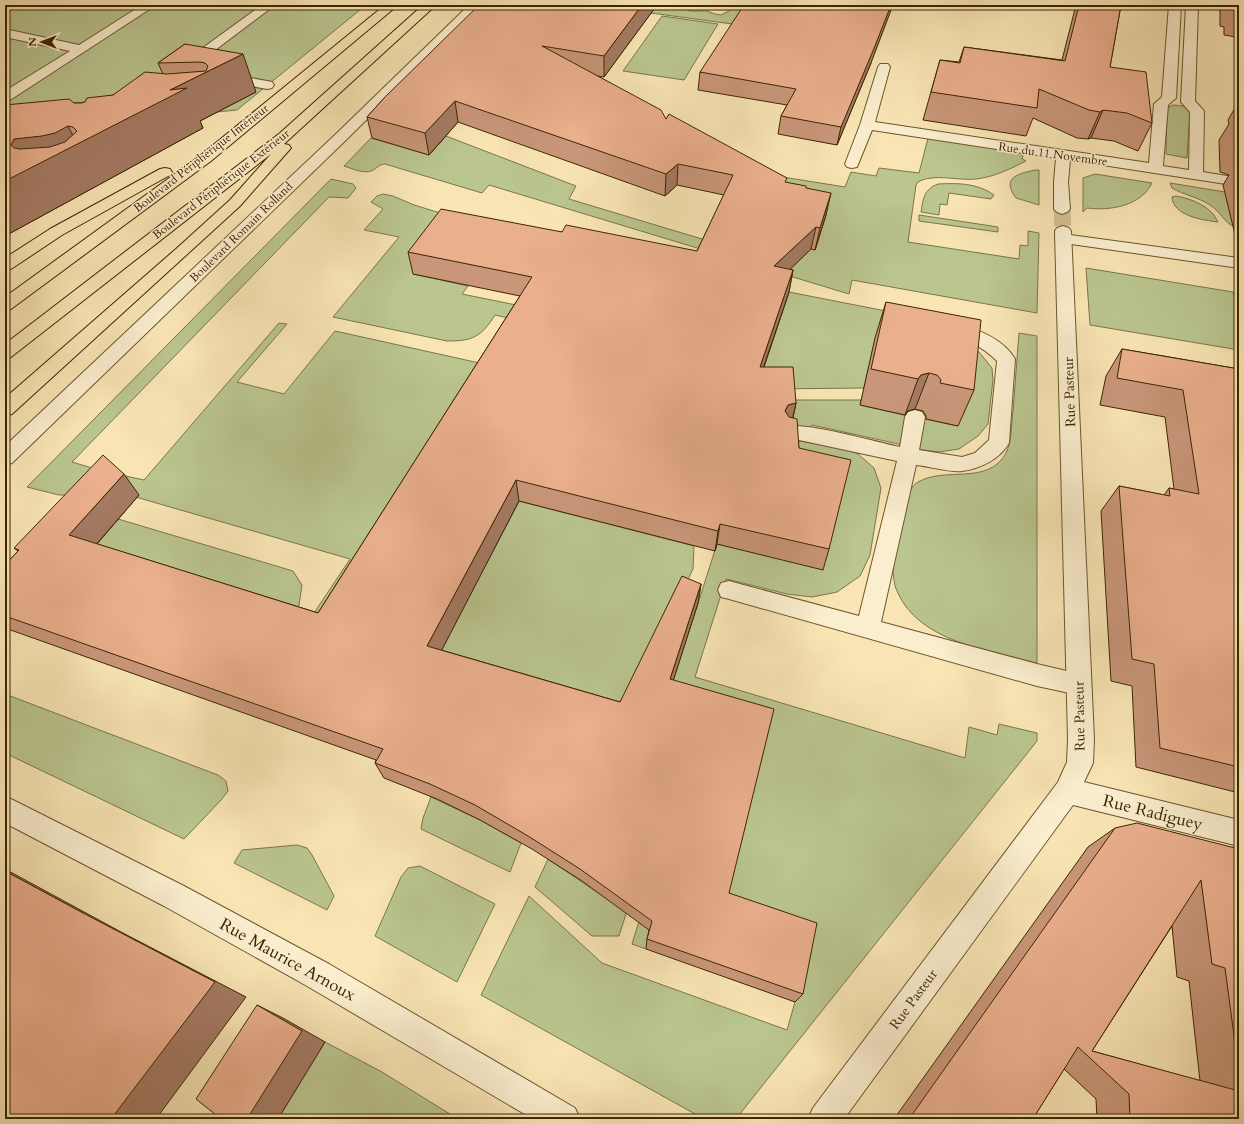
<svg xmlns="http://www.w3.org/2000/svg" width="1244" height="1124" viewBox="0 0 1244 1124" font-family="Cardo,serif">
<rect width="100%" height="100%" fill="#f9e5b4"/>
<filter id="stains"><feTurbulence type="fractalNoise" baseFrequency=".005" numOctaves="4"/><feColorMatrix values="0 0 0 0 .2 0 0 0 0 .09 0 0 0 0 .02 0 0 0 .5 -.17"/></filter>
<radialGradient id="worn" r=".72"><stop offset=".6" stop-color="#630" stop-opacity="0"/><stop offset="1" stop-color="#630" stop-opacity=".3"/></radialGradient>
<g fill="#bac590" stroke="#7b7648">
<path d="M5,5H366L237,110L5,133Z"/>
<path d="M592,5H669L691,11H707L715,14L721,15L729,11V9L722,5H760L747,26Z"/>
<path d="M662,16L718,24L684,80L623,71Z"/>
<path d="M1173,105L1183,106L1190,111L1187,158L1166,154L1167,108Z"/>
<path d="M446,136L576,186L569,199L752,254L764,174L845,187L851,172L876,176L879,168L919,173L928,138L1024,153L1022,159L1026,161C1010,169 994,177 976,179C958,181 934,173 918,182L916,185L908,242L1019,259L1020,245L1028,246V231L1039,233L1037,313L852,280L849,294L489,185L482,193L385,164C377,165 377,169 371,171C363,174 351,168 344,166L371,138L429,155Z"/>
<path d="M1035,170H1039V205L1016,198C1001,178 1017,174 1035,170Z"/>
<path d="M1095,174L1152,183C1141,206 1110,211 1087,208L1083,212V178Z"/>
<path d="M331,179L353,184L356,188L348,198L329,197L72,462L92,468L67,495H59L27,487Z"/>
<path d="M1170,183L1225,192L1233,226C1225,223 1220,211 1210,205C1198,197 1184,195 1172,188Z"/>
<path d="M938,184C958,183 977,183 994,195L991,199L949,193L947,205L940,204L939,215L921,212C923,199 924,189 938,184Z"/>
<path d="M383,194L393,196L414,205L506,233L413,274L468,286L462,294L521,306L513,319L495,315C481,337 473,341 447,341L333,317L399,237L364,230L383,209L371,202L377,196Z"/>
<path d="M1176,196C1192,199 1211,206 1218,222C1203,220 1173,216 1172,197Z"/>
<path d="M919,215L998,227V232L919,221Z"/>
<path d="M1086,268L1233,292L1239,315V350L1090,325Z"/>
<path d="M789,292L896,313L964,342L979,352L992,368L993,380L988,424L978,436L959,449L939,452L916,449L920,418L958,426L876,338L864,388L767,389L757,387Z"/>
<path d="M279,323L287,324L237,382L284,394L335,331L493,366L393,541L306,625L350,559L108,489L121,475L144,480Z"/>
<path d="M1019,333L1037,336V663C991,651 918,642 897,591C894,585 893,574 893,567C892,556 897,543 899,532C902,518 905,489 918,482C946,466 988,486 1006,453C1012,442 1011,424 1013,412C1015,385 1017,359 1019,333Z"/>
<path d="M789,400H861L860,405L908,416L903,445L812,425L810,431L791,426Z"/>
<path d="M792,440L840,447L858,454L874,468L881,488L870,555L860,576L837,592L812,597L787,594L726,579L695,677L965,758L969,727L997,735L999,724L1037,733V741L739,1115C723,1121 711,1120 695,1114L481,995L529,896L602,963L787,1030L795,1002L665,885L646,949L632,944L668,826L692,705L619,936H592L535,887L548,859L604,897L717,544L823,569L794,469Z"/>
<path d="M519,501L694,546L693,569L633,693L623,720L434,665Z"/>
<path d="M118,519L293,571L302,585L299,605L289,620L87,555Z"/>
<path d="M5,694L218,775L226,781L228,791L222,799L184,839L5,753Z"/>
<path d="M431,797L480,820L521,843L510,872L421,829L423,818Z"/>
<path d="M297,845L307,848L312,855L334,896L327,910L234,863L242,850Z"/>
<path d="M420,866L495,904L457,982L375,936L401,877L408,868Z"/>
<path d="M325,1042L382,1072L458,1119H278Z"/>
</g>
<g fill="none" stroke-linecap="round" stroke-linejoin="round">
<path stroke="#d3bf90" stroke-width="17" stroke-dasharray="17 8" stroke-linecap="butt" d="M1062,209L1063,231"/>
<defs>
<g id="service">
<path d="M142,5H156L10,100L5,101V91L70,51L5,37V29L79,45Z"/>
<path d="M262,5H275L190,69H182L180,66L182,63Z"/>
<path d="M223,73L267,81L272,82L274,85L272,88L267,89L218,80L217,77L218,74Z"/>
<path d="M1063,234L1239,258V268L1057,242L1055,239L1057,236Z"/>
<path d="M951,323C975,328 1002,337 1015,359L1009,443C1000,459 980,469 962,471C952,473 928,466 916,465L881,622L1037,664L1088,676L1091,684L1088,692L1079,695L1037,686L729,599L721,597L718,590L721,583L729,581L859,616L897,461L785,437L782,432L785,427C804,421 876,442 900,447L905,417L908,412L915,410L922,412L925,417L919,450L962,457L975,453L989,440L997,361C981,345 965,339 945,333L942,329L945,325Z"/>
</g>
<g id="minor">
<path d="M1169,5H1181L1176,98L1168,105L1163,166L1189,170L1190,112L1181,102L1186,5H1198L1195,101L1204,111L1203,172L1239,178V186L1070,160L1068,182L1070,209L1067,212L1062,214L1057,212L1054,209V182L1056,158L872,130L857,167L852,168L847,167L845,164L860,125L878,67L880,64H888L890,67L875,122L1149,163L1154,104L1162,97Z"/>
<path d="M1063,226L1069,228L1071,231L1094,739L1093,763L1084,782L1239,820V846L1073,805L844,1119H808L813,1108L1058,782L1067,762L1068,739L1055,231L1057,228Z"/>
</g>
<g id="tertiary">
<path d="M469,5H482L347,139L12,463L5,465V446L337,133Z"/>
<path d="M5,796L184,886L329,964L575,1108L580,1119H533L307,986L164,906L5,823Z"/>
</g>
<g id="trunk">
<path d="M385,5H398L211,161L11,309L5,310V297L201,155Z"/>
<path d="M423,5H436L284,144L289,145L291,148L240,206L12,414L5,416V398L176,249L230,200L271,154L11,357L5,359V344L280,133Z"/>
<path d="M165,168L170,169L172,172L170,175L62,235L11,269L5,270V258L50,229L160,169Z"/>
</g>
</defs>
<use href="#service" stroke="#6b562e" stroke-width="2"/>
<use href="#minor" stroke="#6b562e" stroke-width="2"/>
<use href="#tertiary" stroke="#6b562e" stroke-width="2"/>
<use href="#trunk" stroke="#3c2601" stroke-width="2"/>
<use href="#service" fill="#fbeece" fill-rule="evenodd"/>
<use href="#minor" fill="#fbeece" fill-rule="evenodd"/>
<use href="#tertiary" fill="#fbeece" fill-rule="evenodd"/>
<use href="#trunk" fill="#f9e5b4" fill-rule="evenodd"/>
</g>
<g fill="#c99679" stroke="#3c2601" fill-rule="evenodd">
<path d="M657,5L604,77L598,76L666,119L786,183L806,188L826,215L815,250L811,249L790,269L793,270L789,292L764,367L796,403L793,418L799,448L829,549L823,570L717,544L715,551L519,501L441,650L620,702L701,584L698,603L673,680L729,893L803,994L795,1002L646,949L647,939L649,930L582,881L532,849L480,820L437,799L384,778L375,763L376,760L5,628V565L18,551L14,548L139,495L97,544L318,613L520,296L413,274L408,252L562,232L697,251L724,195L677,185L665,196L458,122L429,155L372,138L367,117L385,97Z"/>
<path d="M1076,5H1121L1110,67L1152,123L1138,151L1114,141L1091,138L1088,139L1077,138L1033,118L1026,136L923,120L940,60L959,62L964,47L1062,60Z"/>
<path d="M1220,5H1239V47L1236,37L1224,35V27L1220,26Z"/>
<path d="M185,44L256,92L200,121L203,128L5,236V105L74,103H81L113,95L163,74L158,63Z"/>
<path d="M871,63L837,145L778,134L781,116L787,105L698,90L700,72Z"/>
<path d="M1239,101V251L1223,185L1229,175L1220,172L1219,140L1229,124L1228,120Z"/>
<path d="M886,302L974,390L958,426L926,419V416L923,411L915,409L908,411L905,415L860,405L875,338Z"/>
<path d="M1122,349L1239,369V793L1136,767L1132,686L1111,681L1101,511L1119,486L1164,495L1169,488L1174,489L1165,417L1100,405L1106,376Z"/>
<path d="M1115,828L1239,849V1119H1097L1096,1099L1064,1069L1034,1117L1038,1119H894L1088,847ZM1172,926L1177,977L1189,981L1200,1081L1092,1051Z"/>
</g>
<g fill="#a47a63" stroke="#3c2601">
<path d="M642,5H657L604,77V56Z"/>
<path d="M891,5H893L871,63L837,145L841,127Z"/>
<path d="M243,54L256,92L200,121L203,128L5,236V181L11,145L14,139L68,126L77,144L170,90Z"/>
<path d="M455,101L458,122L429,155L425,133Z"/>
<path d="M1103,110L1091,138L1088,139L1100,112Z"/>
<path d="M678,164L677,185L665,196L666,174Z"/>
<path d="M831,193L826,215L815,250L820,228Z"/>
<path d="M816,227L811,249L771,288L774,266Z"/>
<path d="M793,270L789,292L756,389L760,367Z"/>
<path d="M929,373L915,409L908,411L905,415L918,379L921,375Z"/>
<path d="M796,403L791,425L785,411L788,405Z"/>
<path d="M124,474L139,495L87,555L69,535Z"/>
<path d="M516,480L519,501L434,665L427,646Z"/>
<path d="M720,524L717,544L715,551L718,531Z"/>
<path d="M701,584L698,603L668,697L670,679Z"/>
<path d="M5,869L121,932L246,997L156,1119H111L83,913L5,871Z"/>
<path d="M257,1005L283,1018L325,1042L278,1119H247Z"/>
</g>
<g fill="#eaaf8d" stroke="#3c2601" fill-rule="evenodd">
<path d="M479,5H642L604,56L542,46L661,110L666,119L669,114L787,178L785,182L806,186V188L831,193L820,228L816,227L774,266L793,270L760,367H793L796,403L788,405L785,411L789,417L797,419L799,448L851,460L829,549L720,524L718,531L516,480L427,646L620,702L682,576L701,584L670,679L774,709L729,893L817,923L803,994L647,939L652,921L580,869L528,836L475,805L430,784L375,763L383,749L5,616V565L19,550L14,548L103,455L124,474L69,535L318,613L532,277L408,252L441,209L562,232L566,225L697,251L733,175L678,164L666,174L455,101L425,133L367,117L385,97Z"/>
<path d="M744,5H891L875,46L841,127L781,116L796,89L700,72Z"/>
<path d="M1079,5H1121L1110,67L1146,72L1152,123L1127,113L1103,110L1100,112L1089,110L1039,89L1037,108L931,92L940,60L960,63L964,47L1065,61Z"/>
<path d="M185,44L243,54L170,90L187,88L5,181V105L69,99L74,103H81L85,102L87,98L113,95L145,72L167,74L206,71L208,66L205,63L200,62L158,63ZM68,126L73,127L77,131L65,142L50,147L20,149L14,148L11,145L14,139L42,136L55,133Z"/>
<path d="M1238,108L1239,109V140Z"/>
<path d="M886,302L981,320L974,390L940,383L941,380L937,375L929,373L921,375L918,379L871,369Z"/>
<path d="M1122,349L1239,369V767L1160,748L1154,664L1132,659L1119,486L1170,496L1169,488L1199,494L1183,390L1117,378Z"/>
<path d="M1137,823L1239,849V1073L1225,968L1212,964L1201,880L1092,1051L1239,1091V1119H1130L1129,1094L1078,1047L1034,1117L1038,1119H909L1115,828Z"/>
<path d="M5,871L83,913L215,982L111,1119H5Z"/>
<path d="M257,1005L302,1031L247,1119H221L196,1099Z"/>
</g>
<g text-anchor="middle" stroke-width="3" stroke-linejoin="round" paint-order="stroke">
<g font-size="12" fill="#3c2601" stroke="#fbeece">
<text transform="translate(1053 154) rotate(8)" y="4">Rue du 11 Novembre</text>
<text transform="translate(201 158) rotate(-38)" y="4">Boulevard Périphérique Intérieur</text>
<text transform="translate(221 184) rotate(-38)" y="4">Boulevard Périphérique Extérieur</text>
<text transform="translate(241 232) rotate(-44)" y="4">Boulevard Romain Rolland</text>
</g>
<g font-size="14" fill="#3c2601" stroke="#fbeece">
<text transform="translate(1069 392) rotate(-92)" y="5">Rue Pasteur</text>
<text transform="translate(1079 716) rotate(-91)" y="5">Rue Pasteur</text>
<text transform="translate(913 999) rotate(-54)" y="5">Rue Pasteur</text>
</g>
<g font-size="17" fill="#3c2601" stroke="#fbeece">
<text transform="translate(1153 812) rotate(14)" y="6">Rue Radiguey</text>
<text transform="translate(288 959) rotate(29)" y="6">Rue Maurice Arnoux</text>
</g>
</g>
<rect width="1244" height="1124" fill="none" stroke="#f9e5b4" stroke-width="20"/>
<rect x="6" y="6" width="1232" height="1112" fill="none" stroke="#3c2601" stroke-width="2"/>
<rect x="10" y="10" width="1224" height="1104" fill="none" stroke="#3c2601"/>
<g transform="translate(42 42) rotate(270)" stroke="#fbeece" stroke-width="3" paint-order="stroke">
<path d="M0-3L7 15L0 10L-7 15Z" fill="#3c2601"/>
<text y="-6" font-size="11" font-weight="bold" text-anchor="middle" fill="#3c2601">N</text>
</g>
<rect width="100%" height="100%" filter="url(#stains)"/>
<rect width="100%" height="100%" fill="url(#worn)"/>
</svg>
